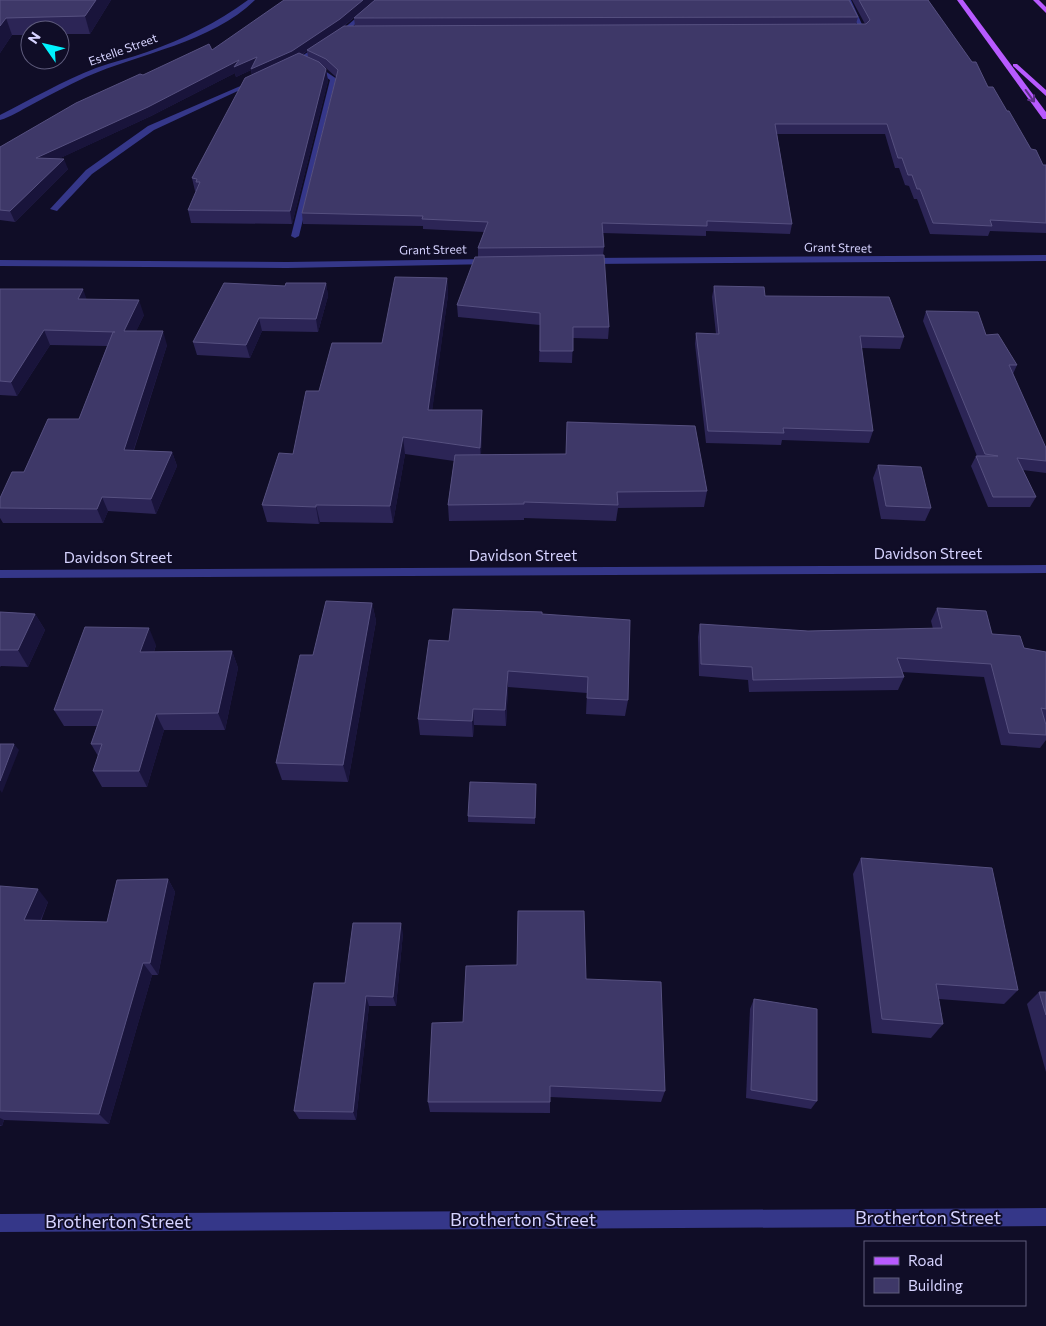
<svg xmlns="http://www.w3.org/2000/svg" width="1046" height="1326" viewBox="0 0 1046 1326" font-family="Commissioner,sans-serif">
<rect width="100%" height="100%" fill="#100d27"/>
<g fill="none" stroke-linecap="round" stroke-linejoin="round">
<g fill="#353789" fill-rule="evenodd">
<path d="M248,0H255C211,43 140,53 86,77C67,86 49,95 31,105C21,110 11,117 0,120V115C31,99 63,81 96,68C113,62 130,58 147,52C183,39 217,23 248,0Z"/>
<path d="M377,0H384L346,32L295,65H291V63L342,30Z"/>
<path d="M845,0H851L865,31L852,32L849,30L859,28Z"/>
<path d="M313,63L337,79L299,236L295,238L291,236L330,80L311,66V64Z"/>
<path d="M252,81L257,82L154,130L92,174L57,211L50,209L86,170L148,126Z"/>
<path d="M1046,255V261L587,264L583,261L587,258Z"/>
<path d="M490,259L493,260V264L287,268L0,266V260L287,262Z"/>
<path d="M1046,565V573L0,578V570Z"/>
<path d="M1046,1208V1226L0,1232V1214Z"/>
</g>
<g fill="#b85aff" fill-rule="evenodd">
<path d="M957,0H963L1046,112V119H1043Z"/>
<path d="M1033,0H1039L1046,7V13Z"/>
<path d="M1013,64H1017L1046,90V96L1013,66Z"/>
</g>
</g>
<g fill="#2c2556" fill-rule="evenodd">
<path d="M0,0H111L90,34H60V30H30V35H12L0,53Z"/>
<path d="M375,0L343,27L355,26L354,18L858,17L856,24H865L852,0H928L988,87L1007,111L1031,149L1043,165H1046V233L990,231L988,236L930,234L917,199H914L909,186L905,185L899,168H895L885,134H777L792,224L790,234L706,231V236L603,233L604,247L603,255L609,327L608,339L573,338L572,363L539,362L540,325L458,317L457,305L478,257V248L484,232L423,229V226L303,224L302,213L336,77L327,69L325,67L326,69L328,81L292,224L191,223L188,210L196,191H195L192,178L252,75L251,70L236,77L235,73L151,116L58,159L68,169L15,222L0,220V147L143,75L212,50ZM307,51L308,57L302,55Z"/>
<path d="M447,278L448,295L432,410H482V427L481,454L707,491L704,507L618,508L616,521L524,518V520L449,521L448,505L454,461L405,454L393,523L320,522L319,524L267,522L262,505L293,454L319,391L382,343Z"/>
<path d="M326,283L328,296L318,332L262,331L250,358L197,355L193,342L285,286Z"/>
<path d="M714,286L765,296L904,337L900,349L861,348L873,431L869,443L782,440L781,445L706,443L695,344L696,333L716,334L712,297Z"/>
<path d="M0,289L87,300L144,315L136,331L167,345L134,450L172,452L177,466L156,514L108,511L103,523H3L0,518V498L24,472L79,419L107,346L50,345L17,396L0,395Z"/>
<path d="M926,311L986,335L1017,365L1013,374L1046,448V473L1023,470L1036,497L1030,507H988L971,466L976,456H977L923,321Z"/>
<path d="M878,465L931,508L925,521L881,519L873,478Z"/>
<path d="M372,603L376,621L348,782L282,780L276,763L313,655Z"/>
<path d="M937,608L1024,648L1046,652V723H1045L1046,725V740L1040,748L1001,745L984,677L902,672L904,677L898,690L749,692L748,680L699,676L698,637L700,624L808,631L933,629L931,621Z"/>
<path d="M0,612L35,614L45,630L28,667L1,666L0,667Z"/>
<path d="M542,614L628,700L625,716L586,714L587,693L508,687L506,726L474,725L473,737L420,735L418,719L449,641Z"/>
<path d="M156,645L154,652L232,651L238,668L225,730H164L147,787H102L93,771L98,756L91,744L97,726H64L54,710Z"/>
<path d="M536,784L535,824L468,822V816Z"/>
<path d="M861,858L1018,990L1004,1004L939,999L943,1024L931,1038L872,1033L853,874Z"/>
<path d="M168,879L175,892L158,975H152L109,1124L4,1120L2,1126H0V886L48,902L41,921L107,922Z"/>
<path d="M403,933L396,1006H369L356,1120L299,1119L294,1111L345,983Z"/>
<path d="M586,979L665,1091L661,1102L550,1097V1113L430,1112L428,1102L463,1022Z"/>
<path d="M1039,992H1046V1072L1027,1004Z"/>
<path d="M754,999L817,1101L811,1109L746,1098L750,1009Z"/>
</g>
<g fill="#19143b">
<path d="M96,0H111L90,34L85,16Z"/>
<path d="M363,0H375L341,28L293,60L253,78L251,70L236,77L235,73L151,116L39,168L36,158Z"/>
<path d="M6,18L12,35L0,53V26Z"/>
<path d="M326,69L328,81L292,224L290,211Z"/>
<path d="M64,159L68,169L15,222L10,211Z"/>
<path d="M447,278L448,295L430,427L428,410Z"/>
<path d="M326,283L328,296L318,332L316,319Z"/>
<path d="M83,289L88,303L78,299Z"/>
<path d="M139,300L144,315L129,346L124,331Z"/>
<path d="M259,318L262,331L250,358L246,345Z"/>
<path d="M44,330L50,345L17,396L11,382Z"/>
<path d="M163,331L167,345L129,464L124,450Z"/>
<path d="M482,410V427L480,465V448Z"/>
<path d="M403,437L405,454L393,523L390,506Z"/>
<path d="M172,452L177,466L156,514L151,499Z"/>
<path d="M102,497L108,511L103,523L97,509Z"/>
<path d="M316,505L320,522L319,524L316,507Z"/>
<path d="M372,603L376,621L348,782L343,765Z"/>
<path d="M35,614L45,630L28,667L18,650Z"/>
<path d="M149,628L156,645L148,669L140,652Z"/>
<path d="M232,651L238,668L225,730L218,713Z"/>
<path d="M508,671V687L506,726L505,710Z"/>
<path d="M473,709L474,725L473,737L472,721Z"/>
<path d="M156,714L164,730L147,787L139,771Z"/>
<path d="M14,744L19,750L2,793L0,790V781Z"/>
<path d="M168,879L175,892L158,975L150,963Z"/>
<path d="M38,889L48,902L35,933L24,920Z"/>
<path d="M401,923L403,933L396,1006L393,997Z"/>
<path d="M143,963L152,975L109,1124L99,1114Z"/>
<path d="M366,996L369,1006L356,1120L353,1112Z"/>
<path d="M0,1118L4,1120L2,1126L0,1125Z"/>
</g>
<g fill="#3e3868" stroke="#565080">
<path d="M0,0H96L85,16L6,18L0,26Z"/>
<path d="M284,0H363L340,19L292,51L251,69L257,57L234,67L239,60L148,107L36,158L64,159L10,211L0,210V147L76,103L140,74L143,75L209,44L212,50Z"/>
<path d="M375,0H849L858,17L354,18Z"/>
<path d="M859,0H928L972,62H976L988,87H993L1007,111H1009L1031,149L1036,150L1043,165H1046V223L990,220L992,226L933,223L920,189H917L912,175H908L902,158H898L887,124H775L792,224L707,221V226L602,223L604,247L478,248L488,222L422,219L423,216L302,213L338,70L326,59L307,50L344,26L866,24L870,20Z"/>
<path d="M299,53L319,62L326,69L290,211L188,210L200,182H196L197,179L192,178L245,78Z"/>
<path d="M604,255L609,327H573V351H540V313L457,305L475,257Z"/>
<path d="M395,277L447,278L428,410H482L480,448L403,437L390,506L316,505V507L262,505L279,453L293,454L306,391H319L332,343H382Z"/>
<path d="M224,283L285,286L286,283H326L316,319L259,318L246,345L193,342Z"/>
<path d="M714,286L764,287L765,296L889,297L904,337L860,336L873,431L783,428L784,433L708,431L696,333L719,334Z"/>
<path d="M0,289H83L78,299L139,300L124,331H163L124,450L172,452L151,499L102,497L97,509L0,508V498L12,472H24L48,419H79L113,332H115L44,330L11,382L0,381Z"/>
<path d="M926,311L978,312L986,335L998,334L1017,365H1009L1046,448V461L1017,458L1036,497H993L976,456H998L985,454Z"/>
<path d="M567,422L695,426L707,491L617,492L618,505L524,502V504L448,505L455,455L566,454Z"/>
<path d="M878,465L921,467L931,508L886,506Z"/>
<path d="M326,601L372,603L343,765L276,763L300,655H313Z"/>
<path d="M937,608L986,611L992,634L1020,636L1024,648L1046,652V709L1041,708L1046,725V735L1009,733L991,664L897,658L904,677L753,680L752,667L701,664L700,624L808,631L942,628Z"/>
<path d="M453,609L542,612V614L630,620L628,700L587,698L588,677L508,671L505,710L473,709L472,721L418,719L429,640L449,641Z"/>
<path d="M0,612L35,614L18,650H0Z"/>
<path d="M85,627L149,628L140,652L232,651L218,713L156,714L139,771H93L102,744H91L103,710H54Z"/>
<path d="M0,744H14L0,781Z"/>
<path d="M470,782L536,784L535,818L468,816Z"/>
<path d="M861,858L992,868L1018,990L936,984L943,1024L882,1019Z"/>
<path d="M168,879L150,963H143L99,1114L0,1111V886L38,889L24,920L107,922L117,880Z"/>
<path d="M518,911H584L586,979L661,982L665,1091L550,1086V1102H428L432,1023L463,1022L466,966L517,965Z"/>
<path d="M353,923H401L393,997L366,996L353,1112L294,1111L314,983H345Z"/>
<path d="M1039,992H1046V1015Z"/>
<path d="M754,999L817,1009V1101L751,1090Z"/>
</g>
<defs><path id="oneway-shaft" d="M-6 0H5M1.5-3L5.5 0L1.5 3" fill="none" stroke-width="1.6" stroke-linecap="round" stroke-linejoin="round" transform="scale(1.25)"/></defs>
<use stroke="#5c3088" href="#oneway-shaft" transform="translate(1030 96) rotate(54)"/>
<g text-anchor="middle" stroke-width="4" stroke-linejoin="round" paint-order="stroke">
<g font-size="12" fill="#d6d3ff" stroke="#100d27">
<text transform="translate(123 50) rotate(-20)" y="4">Estelle Street</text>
<text transform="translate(838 248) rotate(1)" y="4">Grant Street</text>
<text transform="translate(433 250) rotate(-1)" y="4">Grant Street</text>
</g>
<g font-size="15" fill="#d6d3ff" stroke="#100d27">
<text x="928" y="559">Davidson Street</text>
<text x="523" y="561">Davidson Street</text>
<text x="118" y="563">Davidson Street</text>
</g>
<g font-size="18" fill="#d6d3ff" stroke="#100d27">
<text x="928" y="1224">Brotherton Street</text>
<text x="523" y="1226">Brotherton Street</text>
<text x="118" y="1228">Brotherton Street</text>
</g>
</g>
<rect x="864" y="1241" width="162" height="65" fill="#100d27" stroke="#5f5c7d"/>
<rect x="874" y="1257" width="25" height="8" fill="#b85aff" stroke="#5f5c7d"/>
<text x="908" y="1266" font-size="15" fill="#d6d3ff">Road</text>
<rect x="874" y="1278" width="25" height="15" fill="#3e3868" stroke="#5f5c7d"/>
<text x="908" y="1291" font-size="15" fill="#d6d3ff">Building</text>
<g transform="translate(45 45) rotate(304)"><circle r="24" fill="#100d27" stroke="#5f5c7d"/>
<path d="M0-4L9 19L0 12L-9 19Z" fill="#00f2fe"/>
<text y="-8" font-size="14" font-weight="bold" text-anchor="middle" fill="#d6d3ff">N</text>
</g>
</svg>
